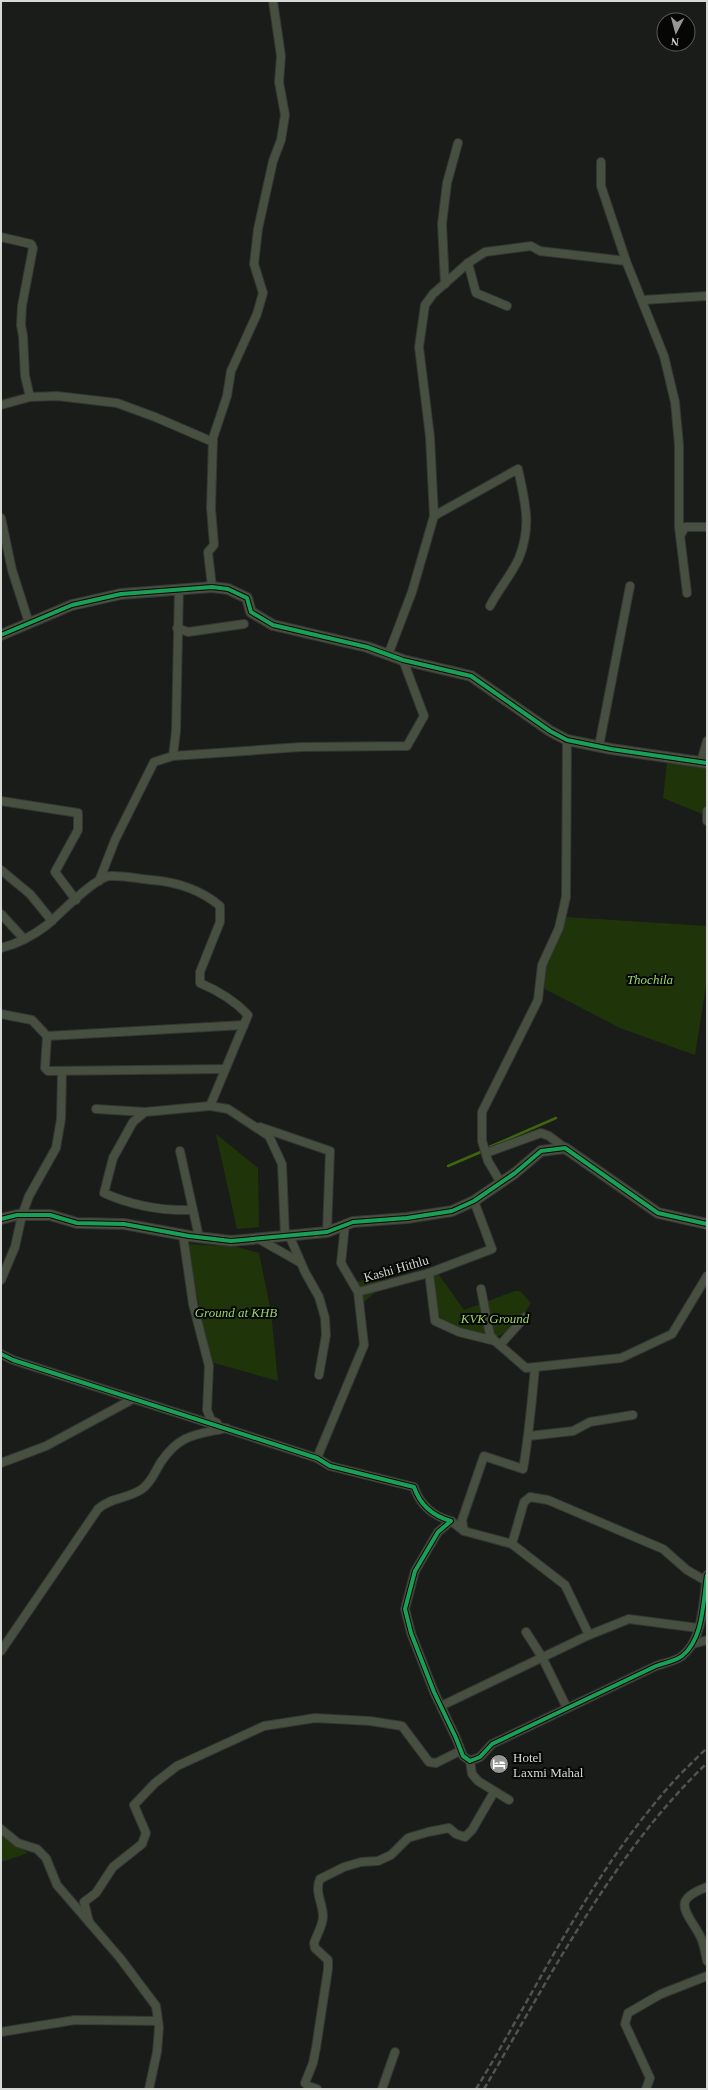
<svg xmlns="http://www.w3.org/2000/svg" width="708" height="2090" viewBox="0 0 708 2090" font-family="'Times New Roman',serif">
<rect width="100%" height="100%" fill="#1a1c19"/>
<g fill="#1f3509">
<path d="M667,763L707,768V816L663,798Z"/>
<path d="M565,917L707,926V979L695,1055L620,1028L545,989L544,973Z"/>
<path d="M216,1134L258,1168L259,1227L237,1229Z"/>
<path d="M186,1244L237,1247L259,1253L271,1312L278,1381L211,1362Z"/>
<path d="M437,1272L464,1310L515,1291H520L531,1303C522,1316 510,1335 493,1337L441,1322L430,1274Z"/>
<path d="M380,1275L378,1290L363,1303L357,1282Z"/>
<path d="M1,1835H2L28,1853L1,1862Z"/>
</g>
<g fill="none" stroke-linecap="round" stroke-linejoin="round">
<g stroke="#3d660e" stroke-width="2.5">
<path d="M487,1148L556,1118"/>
<path d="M448,1166L483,1151"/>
</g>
<defs>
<g id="minor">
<path d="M601,162V186L626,261L664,356L675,402L679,445V527L687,593"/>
<path d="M1,237L31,244L33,248L22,306L21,325L23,336L25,376L30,397"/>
<path d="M468,263L476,293L507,306"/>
<path d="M445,284L442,224L447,183L458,143"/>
<path d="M643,300L707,296"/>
<path d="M1,405L30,397L57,396L117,403L155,417L213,442"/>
<path d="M434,516L518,469C525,502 532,525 519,558C512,574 498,590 490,606"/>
<path d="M1,518L12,570L29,623"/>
<path d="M680,536L685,527H707"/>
<path d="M212,587L208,552L214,545L211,508L213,438L227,396L231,371L257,314L263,293L254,264L258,229L273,161L281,140L285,115L279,82L281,56L273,1"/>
<path d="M177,628L188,632L244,624"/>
<path d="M388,655L412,592L434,516L430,437L419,347L425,305L433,294L468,263L485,252L531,246L540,251L626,261"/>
<path d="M599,746L630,586"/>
<path d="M173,756L301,747L407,746L424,716L403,660"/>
<path d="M701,762L707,741"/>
<path d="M1,801L78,813V830L55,872L76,900"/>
<path d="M707,811V821"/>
<path d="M1,870L30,894L52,921"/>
<path d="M99,881L115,840L154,762L173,756L176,731L179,589"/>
<path d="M1,914L24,939"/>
<path d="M1,948C17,944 34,935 47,925C60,914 95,877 110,876C123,875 139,879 152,880C177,882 201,890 220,906V922L200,972V983C219,991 234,1000 248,1015L210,1106L228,1109L269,1136L282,1164L285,1236"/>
<path d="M1,1014L32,1020L47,1036L45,1068L48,1071L225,1069"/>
<path d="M47,1036L244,1025"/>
<path d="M96,1109L145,1112"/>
<path d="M260,1127L330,1151L327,1232"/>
<path d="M180,1151L199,1237"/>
<path d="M486,1153L541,1133L549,1136L565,1148"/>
<path d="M501,1183L488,1161L482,1141V1112L538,1000L542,965L559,928L566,897L567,740"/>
<path d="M193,1210C162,1211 133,1206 104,1193L113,1158L133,1122L145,1112L210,1106"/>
<path d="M345,1225L341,1263L358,1292"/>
<path d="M183,1235L193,1304L209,1366L207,1410L211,1420L217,1423"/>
<path d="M289,1235L305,1272L319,1297L325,1318L326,1335L319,1375"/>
<path d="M257,1238L301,1263"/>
<path d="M429,1273L435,1321L459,1332L495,1341L526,1368L621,1358L672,1334L707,1276"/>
<path d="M1,1280L15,1247L22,1215L29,1196L56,1148L61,1119L62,1072"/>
<path d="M481,1289L490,1335L495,1341"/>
<path d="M500,1345L525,1317"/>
<path d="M1,1354L13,1360C114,1392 215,1425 317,1458L330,1466L414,1487C420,1505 433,1516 451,1521L438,1532L415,1571L405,1609L411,1633L434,1692L456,1738L463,1756L470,1761L480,1757L492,1744L656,1666C664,1663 676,1661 682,1656C704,1639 703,1600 707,1575"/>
<path d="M529,1436L573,1431L590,1422L633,1415"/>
<path d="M317,1458L364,1345L358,1292L429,1273L492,1249L474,1201"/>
<path d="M1,1463L46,1446L133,1399"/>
<path d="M451,1521L464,1531L462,1520L484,1456L523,1469C529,1435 532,1401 535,1367"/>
<path d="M464,1531L512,1544L565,1585L589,1635L629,1619L698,1628"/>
<path d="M512,1544L524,1502L530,1497L548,1500L663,1549L687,1570L706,1581"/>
<path d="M526,1632L542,1657L567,1708"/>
<path d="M693,1644L707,1640"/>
<path d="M1,1651L98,1509C111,1497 128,1499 142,1489C152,1482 155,1471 161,1462C180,1434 195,1435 226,1428"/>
<path d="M441,1706L589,1635"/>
<path d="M470,1761L472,1774L478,1781L509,1800"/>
<path d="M1,1829L18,1843L37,1849L46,1858L57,1885L120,1958L156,2006L159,2027L157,2052L149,2089"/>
<path d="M707,1887C671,1900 686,1911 699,1934C704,1942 705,1952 707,1961"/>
<path d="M89,1922L84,1902L96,1893L113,1867L142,1844L146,1833L134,1805L155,1783L177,1766L264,1726L315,1718L370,1721L402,1726L429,1762L436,1763L460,1751"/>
<path d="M1,2032L75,2020L158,2021"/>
<path d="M317,2089L308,2086L305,2083L313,2063L316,2048L328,1969V1960L315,1948L314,1943C317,1934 323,1926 323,1916C323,1904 314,1891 320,1879L344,1867L361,1862L378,1861L391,1855L408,1838L428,1832L449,1828L456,1834L465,1837L472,1830L494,1792"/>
<path d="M382,2089L395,2052"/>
<path d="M646,2089L650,2078L625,2024L628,2013L661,1994L707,1976"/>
</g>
<g id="tertiary">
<path d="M1,635L72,605L121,594L212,587L228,589L247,598L251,612L273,625L367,647L403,660L471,676L550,731L567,740L611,749L707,763"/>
<path d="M1,1219L17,1215H50L77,1223L124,1224L189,1236L231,1241L327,1232L353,1222L407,1218L452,1211L474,1201L515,1173L541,1151L565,1148L658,1213L707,1224"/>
</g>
</defs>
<use href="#minor" stroke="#343634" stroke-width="10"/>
<use href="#tertiary" stroke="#343634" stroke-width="12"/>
<use href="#minor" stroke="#474f40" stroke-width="8"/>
<use href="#tertiary" stroke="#474f40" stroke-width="10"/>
<g stroke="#50554c" stroke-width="2.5" stroke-dasharray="6 3" stroke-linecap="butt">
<path d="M476,2089C533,1996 581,1893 651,1808C668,1786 687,1767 707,1748"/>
<path d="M484,2089C550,1977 613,1853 707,1763"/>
</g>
<defs>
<g id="cycleway">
<path d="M1,635L72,605L121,594L212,587L228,589L247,598L251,612L273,625L367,647L403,660L471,676L550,731L567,740L611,749L707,763"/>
<path d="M1,1219L17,1215H50L77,1223L124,1224L189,1236L231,1241L327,1232L353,1222L407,1218L452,1211L474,1201L515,1173L541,1151L565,1148L658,1213L707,1224"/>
<path d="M1,1354L13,1360C114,1392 215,1425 317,1458L330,1466L414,1487C420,1505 433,1516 451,1521L438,1532L415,1571L405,1609L411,1633L434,1692L456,1738L463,1756L470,1761L480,1757L492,1744L656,1666C664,1663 676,1661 682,1656C704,1639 703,1600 707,1575"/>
</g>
</defs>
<use href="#cycleway" stroke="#060705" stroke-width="6"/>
<use href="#cycleway" stroke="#1a9f57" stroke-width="4"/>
</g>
<defs>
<symbol id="hotel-disc" viewBox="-11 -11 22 22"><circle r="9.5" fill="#959794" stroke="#060705"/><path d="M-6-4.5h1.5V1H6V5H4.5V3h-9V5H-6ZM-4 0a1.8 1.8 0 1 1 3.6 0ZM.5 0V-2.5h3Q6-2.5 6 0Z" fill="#fff"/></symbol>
</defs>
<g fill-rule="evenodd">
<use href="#hotel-disc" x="488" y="1753" width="22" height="22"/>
</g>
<g text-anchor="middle" stroke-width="4" stroke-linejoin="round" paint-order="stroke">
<g font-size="13" font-style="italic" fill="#98d765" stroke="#060705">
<text x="650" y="984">Thochila</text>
<text x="236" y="1317">Ground at KHB</text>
<text x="495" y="1323">KVK Ground</text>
</g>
<g font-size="13" fill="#d7d9d6" stroke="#060705">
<text transform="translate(396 1268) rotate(-16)" y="5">Kashi Hithlu</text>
</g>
<g font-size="13" fill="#d7d9d6" stroke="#060705" text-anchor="start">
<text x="513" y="1762">Hotel<tspan x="513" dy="15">Laxmi Mahal</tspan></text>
</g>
</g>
<rect width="708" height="2090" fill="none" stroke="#d7d9d6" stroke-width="4"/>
<g transform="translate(676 32) rotate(186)"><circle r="19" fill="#060705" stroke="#5a5b59"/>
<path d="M0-3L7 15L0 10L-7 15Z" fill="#959794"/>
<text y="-6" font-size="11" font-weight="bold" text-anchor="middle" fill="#d7d9d6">N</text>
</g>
</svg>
